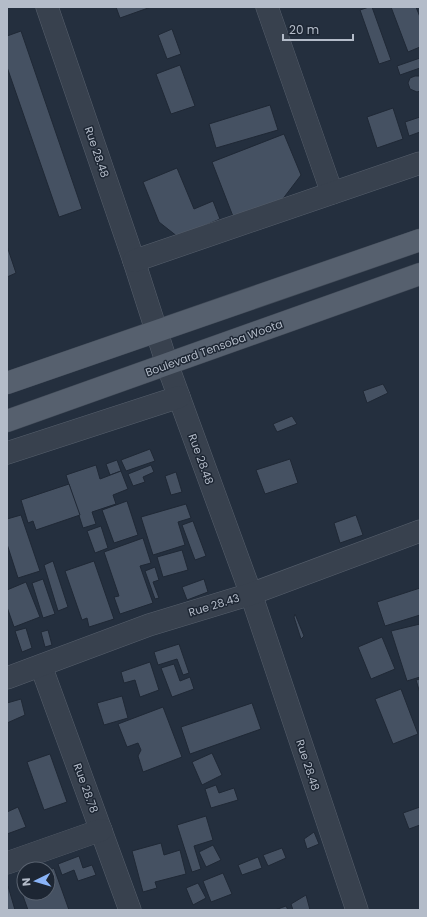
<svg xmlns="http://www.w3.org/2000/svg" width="427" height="917" viewBox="0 0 427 917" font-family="Poppins,sans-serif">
<rect width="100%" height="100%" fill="#242f3e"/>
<g fill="#455162" stroke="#1f2835">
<path d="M116,7H151L120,18Z"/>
<path d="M369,7H372L391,60L379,64L360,10Z"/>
<path d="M391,7H416L420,17V47L408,52Z"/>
<path d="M172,29L181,54L167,59L158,35Z"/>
<path d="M21,31L82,209L59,217L7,67V36Z"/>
<path d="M420,58V68L400,75L397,66Z"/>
<path d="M180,65L195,106L171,114L156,74Z"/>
<path d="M415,76H420V91L417,92L410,89L408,83L410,78Z"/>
<path d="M270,105L278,130L216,148L209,124Z"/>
<path d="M393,108L403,139L377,148L367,117Z"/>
<path d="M420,117V132L409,136L405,122Z"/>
<path d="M284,134L301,175L282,200L234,219L212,162Z"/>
<path d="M177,168L194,209L213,201L220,219L178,237L159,222L143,182Z"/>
<path d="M7,246L16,273L7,277Z"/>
<path d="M383,384L388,393L367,403L363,391Z"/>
<path d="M292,416L297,424L277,432L273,424Z"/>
<path d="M150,449L155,461L126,471L121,460Z"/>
<path d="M290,459L298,483L265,494L256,470Z"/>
<path d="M117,460L121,471L110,475L106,464Z"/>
<path d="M96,465L100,479L121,471L128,489L113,495L116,504L92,512L96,524L83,528L66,475Z"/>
<path d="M151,465L154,472L143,477L145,482L133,486L128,474Z"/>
<path d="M176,472L182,492L171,495L165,476Z"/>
<path d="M69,484L80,515L36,530L33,521L28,523L21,500Z"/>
<path d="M127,501L138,535L114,543L102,510Z"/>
<path d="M186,504L191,518L178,522L185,545L153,555L141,517Z"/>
<path d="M21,515L40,571L18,578L7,544V519Z"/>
<path d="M356,515L363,535L340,543L334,523Z"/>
<path d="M193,521L206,556L195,560L182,525Z"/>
<path d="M101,526L108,548L95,553L87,531Z"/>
<path d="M143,538L151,563L140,566L153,603L120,614L114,597L119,596L104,552Z"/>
<path d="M182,550L188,570L163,577L157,557Z"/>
<path d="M53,561L68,607L58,611L44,565Z"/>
<path d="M94,561L114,619L89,627L87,618L82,620L65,571Z"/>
<path d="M155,567L159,580L153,582L159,598L155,599L145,571Z"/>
<path d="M43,579L55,614L43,618L32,583Z"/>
<path d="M204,579L208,592L187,600L182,587Z"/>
<path d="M26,582L40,617L14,627L7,607V590Z"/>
<path d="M420,588V615L385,626L377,602Z"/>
<path d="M295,614L304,636L301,639L294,617Z"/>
<path d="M420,624V677L407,681L391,631Z"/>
<path d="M26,628L32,648L22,652L15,631Z"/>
<path d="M48,630L52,645L45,647L41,632Z"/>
<path d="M382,637L395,669L371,679L358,647Z"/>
<path d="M179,644L189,673L183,675L177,659L158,665L154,652Z"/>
<path d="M150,662L159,690L140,697L135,680L124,683L121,672Z"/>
<path d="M174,664L180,681L190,677L194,689L172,697L161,668Z"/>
<path d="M420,679V693L416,680Z"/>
<path d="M401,689L418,734L393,744L375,699Z"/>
<path d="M122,696L128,718L104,725L97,703Z"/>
<path d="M21,699L25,715L7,723V703Z"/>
<path d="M252,703L261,729L190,754L181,727Z"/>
<path d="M163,707L182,757L143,772L138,756L141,750L138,743L127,747L118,724Z"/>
<path d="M212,753L222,775L202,785L192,762Z"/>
<path d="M50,754L67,802L44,810L27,762Z"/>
<path d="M216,785L219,793L234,788L238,800L211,808L205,789Z"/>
<path d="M18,807L26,827L7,834V812Z"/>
<path d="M420,807V825L409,829L403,813Z"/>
<path d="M206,816L213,840L194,846L201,869L192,872L177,825Z"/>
<path d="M314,832L319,844L307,849L304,839Z"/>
<path d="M161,843L164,855L180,850L186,874L155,882L157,888L143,892L132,851Z"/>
<path d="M213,845L221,860L206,867L199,852Z"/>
<path d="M282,848L286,858L268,866L263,855Z"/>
<path d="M79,856L83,868L92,865L96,875L78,881L74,870L62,875L58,864Z"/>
<path d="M258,857L262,868L242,875L238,865Z"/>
<path d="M54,868L69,910H28L18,882L24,879V893H48V871Z"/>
<path d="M223,873L232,894L211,902L203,881Z"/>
<path d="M198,883L206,898L193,905L186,888Z"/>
<path d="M8,886L15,910H7Z"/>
<path d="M306,895L310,910H293L291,904Z"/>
<path d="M286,906L288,910H275Z"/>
</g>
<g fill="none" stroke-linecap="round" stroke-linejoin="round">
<defs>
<g id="minor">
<path d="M47,7L134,261L167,364L251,594L357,910"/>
<path d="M267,7L332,193"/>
<path d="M134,261L420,163"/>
<path d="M7,453L179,397"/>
<path d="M41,666L130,910"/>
<path d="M7,678L149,625L251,594L420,531"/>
<path d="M7,863L101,830"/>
</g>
<g id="primary">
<path d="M7,383L420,240"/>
<path d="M7,421L420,274"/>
</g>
</defs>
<use href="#minor" stroke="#565f6c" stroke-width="23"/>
<use href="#primary" stroke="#414a57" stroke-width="23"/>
<use href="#minor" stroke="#38414e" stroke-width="22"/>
<use href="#primary" stroke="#56606e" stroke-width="22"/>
</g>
<g text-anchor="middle" stroke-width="3" stroke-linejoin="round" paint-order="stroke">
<g font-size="11" fill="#b4bcc9" stroke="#1d2633">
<text transform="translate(97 152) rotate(71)" y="4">Rue 28.48</text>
<text transform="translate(214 348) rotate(-20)" y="4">Boulevard Tensoba Woota</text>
<text transform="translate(201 459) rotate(70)" y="4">Rue 28.48</text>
<text transform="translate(214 605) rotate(-17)" y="4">Rue 28.43</text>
<text transform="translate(308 765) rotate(72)" y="4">Rue 28.48</text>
<text transform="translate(86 788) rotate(70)" y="4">Rue 28.78</text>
</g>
</g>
<rect width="427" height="917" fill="none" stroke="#b4bcc9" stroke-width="16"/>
<g transform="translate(36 881) rotate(265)"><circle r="19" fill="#1d2633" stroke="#59626f"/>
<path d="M0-3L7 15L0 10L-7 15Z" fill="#8ab4f8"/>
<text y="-6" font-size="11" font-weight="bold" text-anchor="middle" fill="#b4bcc9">N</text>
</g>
<path d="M283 34v6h70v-6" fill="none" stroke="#b4bcc9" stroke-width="2"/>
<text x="289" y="34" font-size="12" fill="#b4bcc9" stroke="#1d2633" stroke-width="3" paint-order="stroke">20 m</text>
</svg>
